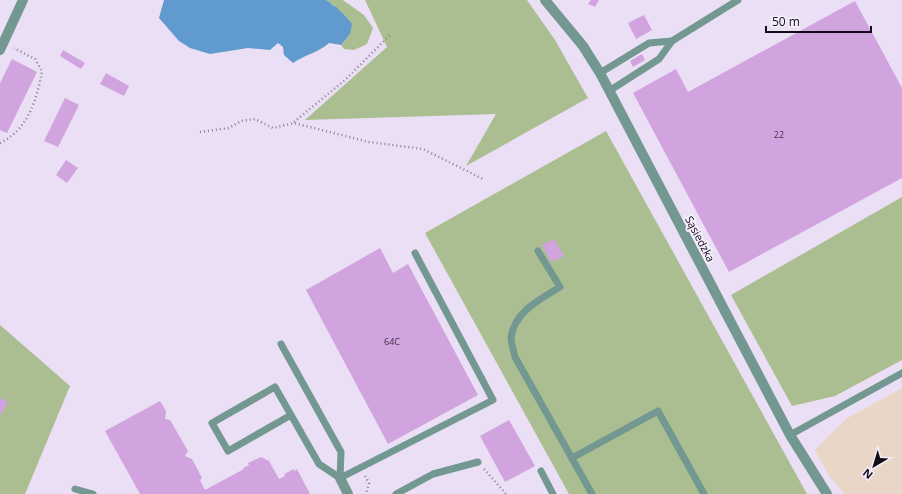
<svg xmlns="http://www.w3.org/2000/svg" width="902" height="494" viewBox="0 0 902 494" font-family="'Open Sans',sans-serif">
<rect width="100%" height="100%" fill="#eadff4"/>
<path fill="#ead6c7" d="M902,388V494H845L829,476L815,450L846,419Z"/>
<g fill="#abbe91">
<path d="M326,0H343L364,15L373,28L367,44L354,50L344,49L341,45L350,34L334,5Z"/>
<path d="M365,0H527L555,40L588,98L466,166L496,114L305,120L387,47Z"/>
<path d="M606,131L807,494H569L425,233Z"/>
<path d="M902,197V360L835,396L792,406L731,295Z"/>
<path d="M0,325L70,386L25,494H0Z"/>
</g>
<path fill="#619ace" d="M164,0H326C336,6 344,14 352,24L350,34L341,45L329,43C316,54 306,54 293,63L284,55L283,47L278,43L270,50L248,48L210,54L190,48L179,41L159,18Z"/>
<g fill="#d1a3df">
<path d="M591,0H599L595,7L588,4Z"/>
<path d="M855,1L902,88V178L729,272L633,93L676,69L688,92Z"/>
<path d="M644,15L652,30L636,39L628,23Z"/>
<path d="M63,50L85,63L81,69L60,56Z"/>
<path d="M642,54L645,60L633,67L630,61Z"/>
<path d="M12,59L37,72L7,133L0,130V83Z"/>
<path d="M106,73L129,86L124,96L100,84Z"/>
<path d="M65,98L79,105L58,147L44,141Z"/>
<path d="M66,160L78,168L67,183L56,175Z"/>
<path d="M554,239L564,256L551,262L542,245Z"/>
<path d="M380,248L393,273L408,264L478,395L388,444L306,290Z"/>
<path d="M0,398L8,402L0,416Z"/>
<path d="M160,401L166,411L165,419L170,420L188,451L185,456L192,459L202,478L200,480L205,490L244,469L243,468L249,465L248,463L261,457L269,461L279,479L285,476L284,474L294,469L295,471L297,469L310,494H140L105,431Z"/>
<path d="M509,420L535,466L505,482L480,436Z"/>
</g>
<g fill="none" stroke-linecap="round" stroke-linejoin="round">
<g stroke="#898190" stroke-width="2.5" stroke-dasharray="1 3" stroke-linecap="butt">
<path d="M294,122L345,80L391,34"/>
<path d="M200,132L229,128L241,121L255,119L273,128L294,123L369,142L423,149L483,179"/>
<path d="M0,143C28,130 37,99 42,71L35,59L14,48"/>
<path d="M484,469L506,494"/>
<path d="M365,476L369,483L366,494"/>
</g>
<g stroke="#729891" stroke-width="7">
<path d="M600,73L649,43L672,41"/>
<path d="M609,91L659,59L672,41L738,0"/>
<path d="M538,251L560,287C540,299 514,312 511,338C511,344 514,351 515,357L592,494"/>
<path d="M281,344L341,452L340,478"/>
<path d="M291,415L228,451L212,423L275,387L319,464L340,478"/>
<path d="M790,435L902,373"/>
<path d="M572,458L658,411L704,494"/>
<path d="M541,471L553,494"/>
<path d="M340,478L493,400L415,253"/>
<path d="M75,489L93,494"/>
<path d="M396,494L433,474L478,462"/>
</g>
<g stroke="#729891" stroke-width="10">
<path d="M545,0L583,46L600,73L790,435L827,494"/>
<path d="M0,50L23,0"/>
<path d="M340,478L348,494"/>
</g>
</g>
<g text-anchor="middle" stroke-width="4" stroke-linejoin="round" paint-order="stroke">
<g font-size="9" fill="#413247">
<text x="779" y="138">22</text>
<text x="392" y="345">64C</text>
</g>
<g font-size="11" fill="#110d14" stroke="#f6edfe">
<text transform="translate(700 239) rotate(62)" y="4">Sąsiedzka</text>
</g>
</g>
<g transform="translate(874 466) rotate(218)" stroke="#f6edfe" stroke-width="3" paint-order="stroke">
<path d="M0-3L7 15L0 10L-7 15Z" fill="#110d14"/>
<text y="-6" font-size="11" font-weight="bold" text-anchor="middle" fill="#110d14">N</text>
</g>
<path d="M766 26v6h105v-6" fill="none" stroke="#110d14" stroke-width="2"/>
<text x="772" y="26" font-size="12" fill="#110d14" stroke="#f6edfe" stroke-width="3" paint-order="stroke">50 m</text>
</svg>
